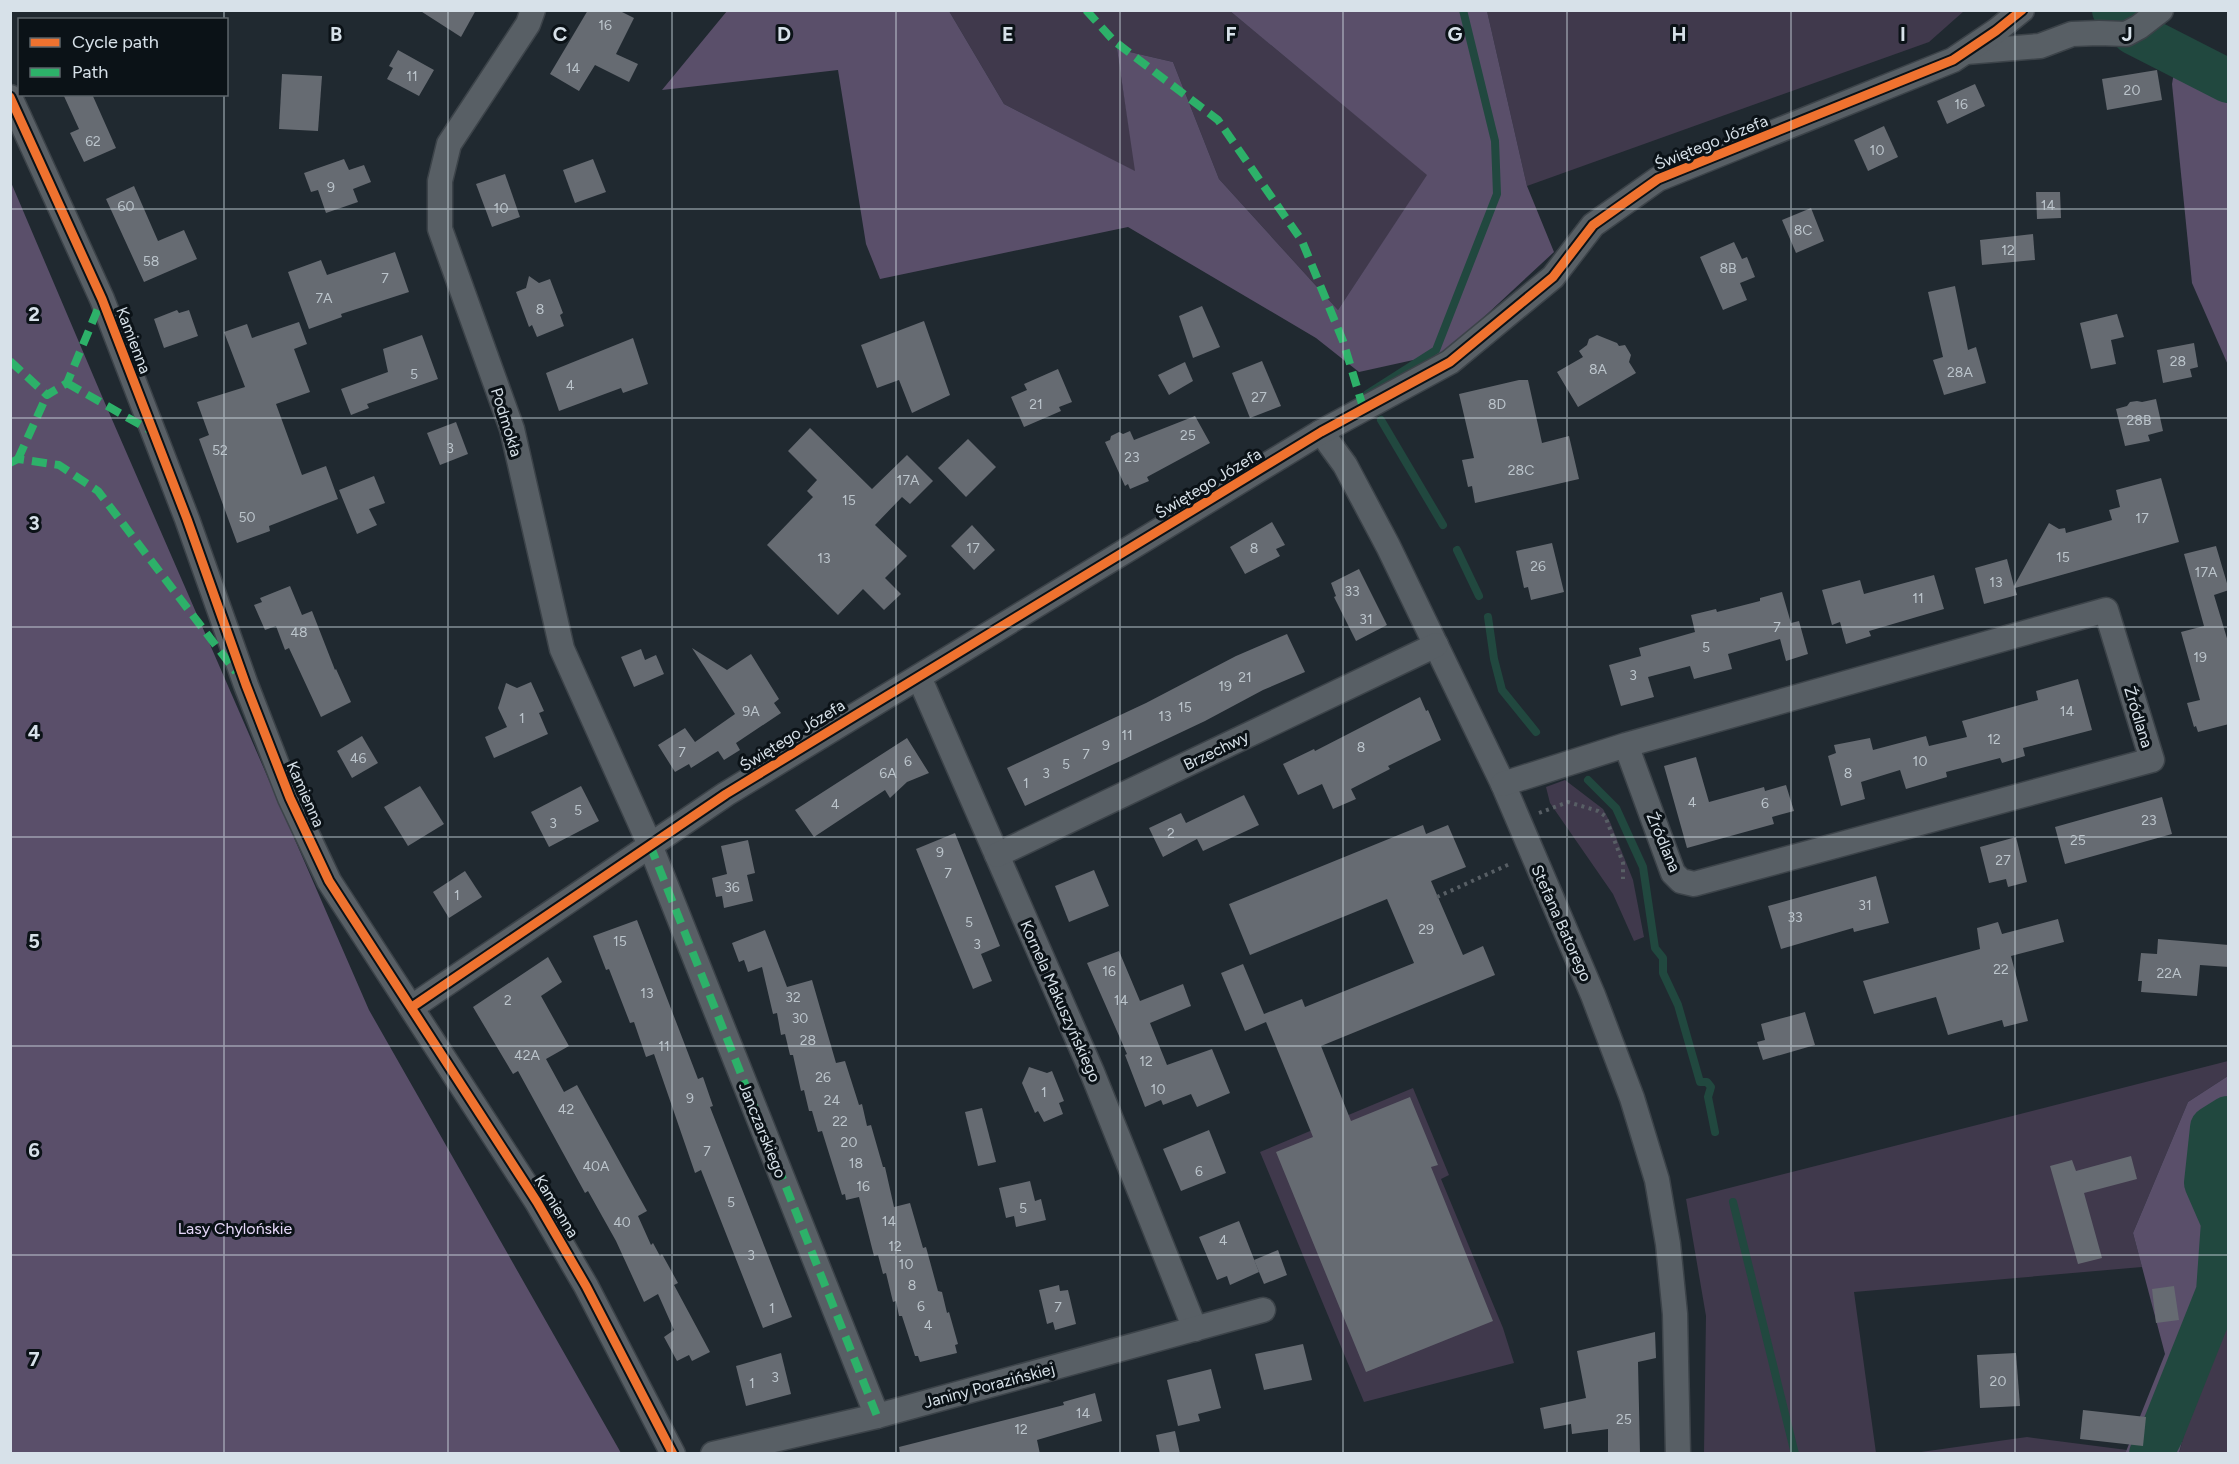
<svg xmlns="http://www.w3.org/2000/svg" width="2239" height="1464" viewBox="0 0 2239 1464" font-family="Figtree,sans-serif">
<rect width="100%" height="100%" fill="#202930"/>
<g fill="#40394c">
<path d="M949,11H1230L1428,175L1338,310L1219,179L1173,62L1117,49L1136,172L1004,104Z"/>
<path d="M1487,11H1964L1929,42L1527,186Z"/>
<path d="M1565,780L1603,809L1610,822L1633,880L1644,937L1634,941L1613,894L1550,803L1546,787Z"/>
<path d="M2228,1061V1076L2188,1102L2133,1233L2142,1267L1854,1292L1876,1453H1704L1706,1316L1686,1199Z"/>
<path d="M1413,1088L1449,1175L1441,1179L1503,1328L1514,1363L1364,1402L1260,1152Z"/>
<path d="M2228,1237V1453L2179,1454L2213,1324Z"/>
<path d="M2027,1437L2127,1450L2125,1454H1907Z"/>
</g>
<g fill="#5a4f6a">
<path d="M727,11H949L1004,104L1135,171L1117,49L1173,62L1219,179L1338,310L1427,175L1230,11H1487L1527,186L1554,252L1445,353L1359,372L1316,338L1128,227L880,279L866,244L838,70L662,90Z"/>
<path d="M2175,67L2228,86V365L2192,283L2172,84Z"/>
<path d="M10,180L104,401L369,1010L621,1453H11Z"/>
<path d="M2228,1076V1237L2213,1324L2179,1453L2125,1454L2165,1354L2133,1233L2188,1102Z"/>
</g>
<g fill="none" stroke-linecap="round" stroke-linejoin="round">
<g stroke="#21483f" stroke-width="8">
<path d="M1367,394L1436,350L1497,194L1495,141L1463,10"/>
<path d="M1381,420L1443,525"/>
<path d="M1457,550L1479,596"/>
<path d="M1488,617L1494,659L1502,690L1536,732"/>
<path d="M1588,780L1616,808L1643,867L1655,948L1663,958V973L1678,1005L1700,1082H1707L1711,1087L1708,1097L1715,1132"/>
<path d="M1733,1202L1795,1454"/>
</g>
<g stroke="#21483f" stroke-width="44">
<path d="M2114,10L2134,33L2228,81"/>
<path d="M2151,1454L2161,1435L2218,1292L2223,1222L2206,1183L2212,1128L2228,1118"/>
</g>
</g>
<g fill="#666b72">
<path d="M419,10H476L461,37Z"/>
<path d="M588,10H618L634,18L616,54L638,64L629,82L595,65L579,91L550,74Z"/>
<path d="M398,50L434,70L419,96L387,79L393,68L389,66Z"/>
<path d="M2157,70L2162,100L2107,110L2102,79Z"/>
<path d="M282,74L322,76L318,131L279,129Z"/>
<path d="M1975,84L1985,106L1947,124L1937,101Z"/>
<path d="M63,94H92L116,148L84,162L70,133L79,129Z"/>
<path d="M1884,126L1898,157L1868,171L1854,140Z"/>
<path d="M344,159L349,170L364,165L371,182L353,189L358,202L326,213L318,190L311,192L304,173Z"/>
<path d="M593,159L606,192L575,203L563,170Z"/>
<path d="M505,174L520,217L492,227L476,184Z"/>
<path d="M134,186L158,241L184,230L197,259L144,282L106,199Z"/>
<path d="M2036,192H2060L2061,218L2037,219Z"/>
<path d="M1811,208L1824,241L1796,253L1782,220Z"/>
<path d="M2033,234L2035,260L1982,265L1980,240Z"/>
<path d="M1734,242L1742,259L1747,257L1755,277L1740,283L1747,300L1723,310L1700,257Z"/>
<path d="M395,252L409,292L341,314L342,317L309,329L288,272L321,260L327,275Z"/>
<path d="M529,276L539,283L550,279L563,313L560,315L564,326L537,337L532,325L529,327L516,292L526,288Z"/>
<path d="M1955,286L1968,350L1976,347L1986,383L1944,395L1933,360L1943,357L1928,292Z"/>
<path d="M1202,306L1220,347L1193,358L1179,316Z"/>
<path d="M177,310L179,313L189,310L198,336L164,348L154,319Z"/>
<path d="M2117,314L2124,337L2111,340L2116,364L2091,369L2080,323Z"/>
<path d="M924,321L950,395L912,413L899,380L877,388L861,345Z"/>
<path d="M299,322L307,344L294,349L310,392L276,404L302,475L326,466L338,499L269,526L270,531L237,543L199,439L209,435L197,402L245,387L224,332L247,324L252,338Z"/>
<path d="M422,335L438,379L367,404L369,408L351,415L341,389L388,372L383,349Z"/>
<path d="M1597,335L1617,343L1619,346L1625,345L1631,355L1629,362L1636,373L1578,407L1557,372L1583,357L1579,351L1587,345L1589,339Z"/>
<path d="M633,338L648,384L623,393L621,388L559,411L546,373Z"/>
<path d="M2194,343L2198,367L2190,369L2192,377L2163,383L2157,350Z"/>
<path d="M1262,361L1281,406L1250,418L1232,373Z"/>
<path d="M1185,362L1193,381L1169,395L1158,375Z"/>
<path d="M1058,369L1072,402L1059,407L1061,411L1024,427L1011,397L1027,390L1024,384Z"/>
<path d="M1519,380H1528L1542,443L1569,436L1579,479L1475,503L1472,486L1468,487L1462,460L1474,458L1459,394Z"/>
<path d="M2156,399L2163,431L2148,435L2150,441L2125,446L2116,409L2127,406L2130,402L2137,401L2142,402Z"/>
<path d="M1195,416L1210,443L1147,477L1149,481L1130,489L1128,484L1125,486L1105,442L1110,440L1111,436L1119,432L1123,434L1130,431L1134,440Z"/>
<path d="M456,422L468,454L440,465L427,433Z"/>
<path d="M810,428L872,489L907,455L933,481L910,504L902,497L875,525L907,556L885,578L901,594L884,610L863,589L838,615L767,545L813,497L807,491L817,480L788,451Z"/>
<path d="M968,439L996,467L966,497L938,468Z"/>
<path d="M374,476L385,503L369,509L377,525L357,534L339,490Z"/>
<path d="M2161,478L2179,542L2015,588L2017,595L1984,604L1975,568L2007,559L2014,586L2049,523L2059,529L2065,528L2066,533L2112,520L2109,510L2120,507L2116,490Z"/>
<path d="M1272,522L1285,545L1276,549L1280,556L1245,574L1230,547Z"/>
<path d="M972,525L995,550L974,570L951,546Z"/>
<path d="M1552,543L1564,592L1531,600L1528,587L1524,588L1516,551Z"/>
<path d="M2216,546L2229,590L2214,595L2229,645V724L2198,732L2196,726L2194,727L2187,703L2200,700L2181,632L2204,626L2184,554Z"/>
<path d="M1359,569L1387,625L1356,641L1334,597L1336,596L1331,583Z"/>
<path d="M1934,575L1944,609L1869,631L1871,636L1846,644L1840,622L1832,625L1822,590L1860,580L1864,594Z"/>
<path d="M290,586L302,615L312,611L335,670L336,669L351,702L321,717L289,648L285,650L276,626L265,630L254,605L262,602L260,598Z"/>
<path d="M1782,592L1791,623L1799,621L1808,654L1786,661L1780,639L1728,654L1732,669L1694,679L1690,666L1648,677L1654,697L1621,706L1609,665L1641,656L1639,648L1695,632L1691,615L1716,609L1717,612L1760,601V598Z"/>
<path d="M1287,634L1305,672L1263,690L1205,721L1025,806L1007,768L1146,703L1236,656Z"/>
<path d="M692,648L727,670L751,654L779,699L774,703L781,713L736,743L740,750L724,760L718,751L691,768L689,764L675,772L658,745L685,728L695,742L735,714Z"/>
<path d="M641,649L645,660L656,655L664,674L634,687L621,657Z"/>
<path d="M2078,679L2092,730L2023,748L2025,756L2002,763L2000,758L1946,772L1947,777L1906,789L1900,770L1861,782L1865,799L1841,806L1828,756L1836,753L1834,745L1870,738L1873,750L1926,736L1929,746L1967,737L1962,721L2038,700L2036,691Z"/>
<path d="M531,682L544,711L539,713L548,734L494,758L485,737L507,727L498,708L506,683L517,688Z"/>
<path d="M1420,697L1426,711L1428,710L1441,740L1388,766L1390,769L1351,789L1356,799L1333,809L1322,784L1298,795L1283,764L1314,749L1315,751Z"/>
<path d="M362,736L378,763L352,778L337,751Z"/>
<path d="M907,738L929,773L907,782L890,798L885,790L814,837L795,810Z"/>
<path d="M1696,757L1709,802L1764,787L1765,791L1786,785L1794,811L1772,817L1774,824L1687,848L1664,766Z"/>
<path d="M420,786L444,824L408,846L384,807Z"/>
<path d="M581,786L599,821L549,847L531,812Z"/>
<path d="M1244,795L1259,825L1203,851L1197,839L1163,857L1149,828L1181,813L1186,823Z"/>
<path d="M2162,797L2172,834L2065,864L2055,827Z"/>
<path d="M1423,825L1426,834L1448,825L1466,867L1431,881L1463,955L1483,946L1495,975L1321,1046L1351,1121L1410,1097L1438,1165L1431,1167L1493,1321L1366,1372L1276,1152L1313,1137L1266,1022L1245,1031L1221,973L1243,964L1264,1014L1302,999L1305,1007L1414,963L1387,899L1250,955L1229,904Z"/>
<path d="M955,833L1000,946L981,954L992,981L973,989L916,849Z"/>
<path d="M2016,837L2027,882L2008,887L2006,879L1989,883L1980,847Z"/>
<path d="M748,840L755,873L747,875L753,901L724,908L722,896L716,897L712,878L727,874L721,846Z"/>
<path d="M1094,870L1109,906L1069,922L1055,886Z"/>
<path d="M465,871L482,897L449,918L433,892Z"/>
<path d="M1876,876L1889,923L1854,932L1853,928L1781,949L1768,906Z"/>
<path d="M2058,919L2064,942L2011,956L2028,1021L2004,1027L2002,1020L1948,1035L1936,997L1874,1014L1863,981L1980,949L1977,928L1998,922L2002,934Z"/>
<path d="M637,920L698,1079L703,1077L713,1106L710,1107L792,1317L763,1328L701,1170L695,1173L654,1054L646,1057L634,1022L630,1023L609,969L606,970L593,936Z"/>
<path d="M765,930L787,987L812,980L836,1063L845,1061L859,1105L862,1104L867,1126L871,1125L883,1167H885L894,1207L910,1203L923,1248L926,1247L938,1291L942,1292L947,1313L949,1312L958,1344L955,1345L957,1353L920,1362L918,1356H915L902,1316H899L896,1301L893,1302L886,1273L883,1274L878,1255L874,1256L859,1197L846,1200L845,1194L842,1195L822,1131L818,1132L812,1111H809L804,1090L801,1091L793,1055H790L785,1034L781,1035L777,1013L773,1014L762,967L748,972L744,960L739,962L732,943Z"/>
<path d="M2158,939L2229,945V967L2200,965L2197,996L2141,992L2142,981H2138L2141,953L2157,954Z"/>
<path d="M1119,951L1140,1001L1183,984L1191,1006L1150,1023L1167,1065L1212,1049L1230,1093L1197,1107L1191,1094L1163,1105L1161,1100L1145,1107L1125,1055L1127,1054L1087,963Z"/>
<path d="M548,957L562,982L541,996L569,1046L546,1059L564,1092L577,1085L647,1211L638,1216L651,1245L653,1243L660,1256L662,1254L678,1283L674,1285L710,1352L692,1361L689,1355L677,1361L664,1337L674,1330L658,1294L644,1302L616,1241L588,1191L585,1193L518,1071L513,1074L473,1007Z"/>
<path d="M1805,1012L1815,1045L1763,1060L1757,1042L1765,1040L1761,1024Z"/>
<path d="M1029,1067L1047,1073L1052,1071L1064,1101L1059,1103L1063,1114L1044,1122L1038,1111L1035,1113L1022,1083Z"/>
<path d="M982,1108L996,1162L978,1166L965,1112Z"/>
<path d="M1209,1130L1226,1173L1181,1191L1163,1149Z"/>
<path d="M2131,1156L2137,1179L2084,1193L2102,1258L2078,1264L2050,1166L2072,1160L2076,1171Z"/>
<path d="M1030,1181L1035,1201L1041,1199L1046,1220L1016,1227L1014,1216L1006,1218L999,1188Z"/>
<path d="M1239,1221L1259,1272L1230,1285L1227,1276L1217,1280L1199,1237Z"/>
<path d="M1278,1250L1287,1275L1264,1284L1254,1260Z"/>
<path d="M1059,1285L1060,1291L1068,1290L1076,1324L1055,1330L1053,1322L1047,1324L1039,1290Z"/>
<path d="M2174,1286L2179,1320L2156,1323L2152,1289Z"/>
<path d="M1655,1332L1656,1358L1638,1362L1640,1454H1608V1429L1572,1434L1571,1424L1544,1429L1540,1408L1586,1398L1577,1351Z"/>
<path d="M1303,1344L1312,1380L1264,1390L1255,1354Z"/>
<path d="M781,1353L791,1394L746,1406L736,1366Z"/>
<path d="M2016,1353L2020,1406L1980,1408L1977,1355Z"/>
<path d="M1211,1369L1221,1408L1198,1414L1200,1421L1178,1426L1167,1380Z"/>
<path d="M1095,1393L1102,1421L1037,1440L1040,1454H900L899,1447L1064,1405L1063,1402Z"/>
<path d="M2083,1410L2146,1417L2143,1446L2080,1439Z"/>
<path d="M1175,1431L1180,1454H1160L1156,1435Z"/>
</g>
<g fill="none" stroke-linecap="round" stroke-linejoin="round">
<defs>
<g id="minor">
<path d="M533,10L528,24L449,144L440,181V229L512,429L562,649L650,845L877,1416"/>
<path d="M1966,52L2040,46L2072,34L2099,33L2126,34L2139,27L2161,10"/>
<path d="M10,97L102,299L187,519L246,685L290,798L329,881L537,1202L586,1286L673,1454"/>
<path d="M1321,432L1345,465L1388,546L1503,784L1593,995L1632,1098L1657,1180L1668,1244L1675,1314L1678,1454"/>
<path d="M919,677L1092,1072L1195,1329"/>
<path d="M1503,784L1626,745L2106,610L2152,760L1694,884L1681,881L1673,873L1626,745"/>
<path d="M997,855L1436,645"/>
<path d="M412,1007L726,794L1321,432L1450,362L1553,277L1593,225L1658,179L1953,60L1996,31L2022,10"/>
<path d="M713,1454L877,1416L1263,1310"/>
</g>
</defs>
<use href="#minor" stroke="#3c4349" stroke-width="27"/>
<g stroke="#585f65" stroke-width="4" stroke-dasharray="3 4.5" stroke-linecap="butt">
<path d="M1539,813L1568,802L1598,811L1605,816L1623,863V879"/>
<path d="M1437,897L1512,863"/>
</g>
<use href="#minor" stroke="#585f65" stroke-width="24"/>
<g stroke="#2db169" stroke-width="8" stroke-dasharray="15 8" stroke-linecap="butt">
<path d="M1086,10L1114,41L1218,120L1302,241L1343,341L1363,407"/>
<path d="M10,361L47,395L67,383L102,299"/>
<path d="M67,383L153,432"/>
<path d="M18,459L47,395"/>
<path d="M10,463L18,459L59,465L98,491L236,672"/>
<path d="M650,845L877,1416"/>
</g>
<defs>
<g id="cycleway">
<path d="M10,97L102,299L187,519L246,685L290,798L329,881L537,1202L586,1286L673,1454"/>
<path d="M412,1007L726,794L1321,432L1450,362L1553,277L1593,225L1658,179L1953,60L1996,31L2022,10"/>
</g>
</defs>
<use href="#cycleway" stroke="#0b1217" stroke-width="13"/>
<use href="#cycleway" stroke="#ef722f" stroke-width="9"/>
</g>
<path fill="none" stroke="#d7e1e9" stroke-width="1.5" stroke-opacity="0.55" d="M224,10V20M448,10V1454M672,10V1454M896,10V1454M1120,10V1454M1343,10V1454M1567,10V1454M1791,10V1454M2015,10V1454M224,94V1454M10,209H2228M10,418H2228M10,627H2228M10,837H2228M10,1046H2228M10,1255H2228"/>
<g text-anchor="middle" stroke-width="6" stroke-linejoin="round" paint-order="stroke">
<g font-size="14" fill="#bbc4cb">
<text x="605" y="30">16</text>
<text x="573" y="73">14</text>
<text x="412" y="81">11</text>
<text x="2132" y="95">20</text>
<text x="1961" y="109">16</text>
<text x="93" y="146">62</text>
<text x="1877" y="155">10</text>
<text x="331" y="192">9</text>
<text x="2048" y="210">14</text>
<text x="126" y="211">60</text>
<text x="501" y="213">10</text>
<text x="1803" y="235">8C</text>
<text x="2008" y="255">12</text>
<text x="151" y="266">58</text>
<text x="1728" y="273">8B</text>
<text x="385" y="283">7</text>
<text x="324" y="303">7A</text>
<text x="540" y="314">8</text>
<text x="2178" y="366">28</text>
<text x="1598" y="374">8A</text>
<text x="1960" y="377">28A</text>
<text x="414" y="379">5</text>
<text x="570" y="390">4</text>
<text x="1259" y="402">27</text>
<text x="1036" y="409">21</text>
<text x="1497" y="409">8D</text>
<text x="2139" y="425">28B</text>
<text x="1188" y="440">25</text>
<text x="450" y="453">3</text>
<text x="220" y="455">52</text>
<text x="1132" y="462">23</text>
<text x="1521" y="475">28C</text>
<text x="908" y="485">17A</text>
<text x="849" y="505">15</text>
<text x="247" y="522">50</text>
<text x="2142" y="523">17</text>
<text x="973" y="553">17</text>
<text x="1254" y="553">8</text>
<text x="2063" y="562">15</text>
<text x="824" y="563">13</text>
<text x="1538" y="571">26</text>
<text x="2206" y="577">17A</text>
<text x="1996" y="587">13</text>
<text x="1352" y="596">33</text>
<text x="1918" y="603">11</text>
<text x="1366" y="624">31</text>
<text x="1777" y="632">7</text>
<text x="299" y="637">48</text>
<text x="1706" y="652">5</text>
<text x="2200" y="662">19</text>
<text x="1633" y="680">3</text>
<text x="1245" y="682">21</text>
<text x="1225" y="691">19</text>
<text x="1185" y="712">15</text>
<text x="751" y="716">9A</text>
<text x="2067" y="716">14</text>
<text x="1165" y="721">13</text>
<text x="522" y="723">1</text>
<text x="1127" y="740">11</text>
<text x="1994" y="744">12</text>
<text x="1106" y="750">9</text>
<text x="1361" y="752">8</text>
<text x="682" y="757">7</text>
<text x="1086" y="759">7</text>
<text x="358" y="763">46</text>
<text x="908" y="766">6</text>
<text x="1920" y="766">10</text>
<text x="1066" y="769">5</text>
<text x="888" y="778">6A</text>
<text x="1046" y="778">3</text>
<text x="1848" y="778">8</text>
<text x="1026" y="788">1</text>
<text x="1692" y="807">4</text>
<text x="1765" y="808">6</text>
<text x="835" y="809">4</text>
<text x="578" y="815">5</text>
<text x="2149" y="825">23</text>
<text x="553" y="828">3</text>
<text x="1171" y="838">2</text>
<text x="2078" y="845">25</text>
<text x="940" y="857">9</text>
<text x="2003" y="865">27</text>
<text x="948" y="878">7</text>
<text x="732" y="892">36</text>
<text x="457" y="900">1</text>
<text x="1865" y="910">31</text>
<text x="1795" y="922">33</text>
<text x="969" y="927">5</text>
<text x="1426" y="934">29</text>
<text x="620" y="946">15</text>
<text x="977" y="949">3</text>
<text x="2001" y="974">22</text>
<text x="1109" y="976">16</text>
<text x="2169" y="978">22A</text>
<text x="647" y="998">13</text>
<text x="793" y="1002">32</text>
<text x="508" y="1005">2</text>
<text x="1121" y="1005">14</text>
<text x="800" y="1023">30</text>
<text x="808" y="1045">28</text>
<text x="664" y="1051">11</text>
<text x="527" y="1060">42A</text>
<text x="1146" y="1066">12</text>
<text x="823" y="1082">26</text>
<text x="1158" y="1094">10</text>
<text x="1044" y="1097">1</text>
<text x="690" y="1103">9</text>
<text x="832" y="1105">24</text>
<text x="566" y="1114">42</text>
<text x="840" y="1126">22</text>
<text x="849" y="1147">20</text>
<text x="707" y="1156">7</text>
<text x="856" y="1168">18</text>
<text x="596" y="1171">40A</text>
<text x="1199" y="1176">6</text>
<text x="863" y="1191">16</text>
<text x="731" y="1207">5</text>
<text x="1023" y="1213">5</text>
<text x="889" y="1226">14</text>
<text x="622" y="1227">40</text>
<text x="1223" y="1245">4</text>
<text x="895" y="1251">12</text>
<text x="751" y="1260">3</text>
<text x="906" y="1269">10</text>
<text x="912" y="1290">8</text>
<text x="921" y="1311">6</text>
<text x="1058" y="1312">7</text>
<text x="772" y="1313">1</text>
<text x="928" y="1330">4</text>
<text x="775" y="1382">3</text>
<text x="1998" y="1386">20</text>
<text x="752" y="1388">1</text>
<text x="1083" y="1418">14</text>
<text x="1624" y="1424">25</text>
<text x="1021" y="1434">12</text>
</g>
<g font-size="16" fill="#d7e1e9" stroke="#0b1217">
<text transform="translate(1711 142) rotate(-22)" y="6">Świętego Józefa</text>
<text transform="translate(134 340) rotate(69)" y="6">Kamienna</text>
<text transform="translate(507 422) rotate(73)" y="6">Podmokła</text>
<text transform="translate(1208 483) rotate(-31)" y="6">Świętego Józefa</text>
<text transform="translate(2139 717) rotate(73)" y="6">Źródlana</text>
<text transform="translate(792 735) rotate(-32)" y="6">Świętego Józefa</text>
<text transform="translate(1216 750) rotate(-26)" y="6">Brzechwy</text>
<text transform="translate(306 794) rotate(66)" y="6">Kamienna</text>
<text transform="translate(1664 842) rotate(67)" y="6">Źródlana</text>
<text transform="translate(1562 923) rotate(66)" y="6">Stefana Batorego</text>
<text transform="translate(1061 1001) rotate(66)" y="6">Kornela Makuszyńskiego</text>
<text transform="translate(763 1130) rotate(68)" y="6">Janczarskiego</text>
<text transform="translate(557 1206) rotate(59)" y="6">Kamienna</text>
<text transform="translate(989 1385) rotate(-15)" y="6">Janiny Porazińskiej</text>
</g>
<g font-size="16" fill="#e6d7f9" stroke="#0b1217">
<text x="235" y="1234">Lasy Chylońskie</text>
</g>
</g>
<g font-size="20" text-anchor="middle" font-weight="bold" fill="#d7e1e9" stroke="#0b1217" stroke-width="6" stroke-linejoin="round" paint-order="stroke">
<text x="336" y="41">B</text>
<text x="560" y="41">C</text>
<text x="784" y="41">D</text>
<text x="1008" y="41">E</text>
<text x="1231" y="41">F</text>
<text x="1455" y="41">G</text>
<text x="1679" y="41">H</text>
<text x="1903" y="41">I</text>
<text x="2127" y="41">J</text>
<text x="34" y="321">2</text>
<text x="34" y="530">3</text>
<text x="34" y="739">4</text>
<text x="34" y="948">5</text>
<text x="34" y="1157">6</text>
<text x="34" y="1366">7</text>
</g>
<rect width="2239" height="1464" fill="none" stroke="#d7e1e9" stroke-width="24"/>
<rect x="18" y="18" width="210" height="78" fill="#0b1217" stroke="#5d656b" stroke-width="1.5"/>
<rect x="30" y="38" width="30" height="9" fill="#ef722f" stroke="#5d656b" stroke-width="1.5"/>
<text x="72" y="48" font-size="18" fill="#d7e1e9">Cycle path</text>
<rect x="30" y="68" width="30" height="9" fill="#2db169" stroke="#5d656b" stroke-width="1.5"/>
<text x="72" y="78" font-size="18" fill="#d7e1e9">Path</text>
</svg>
